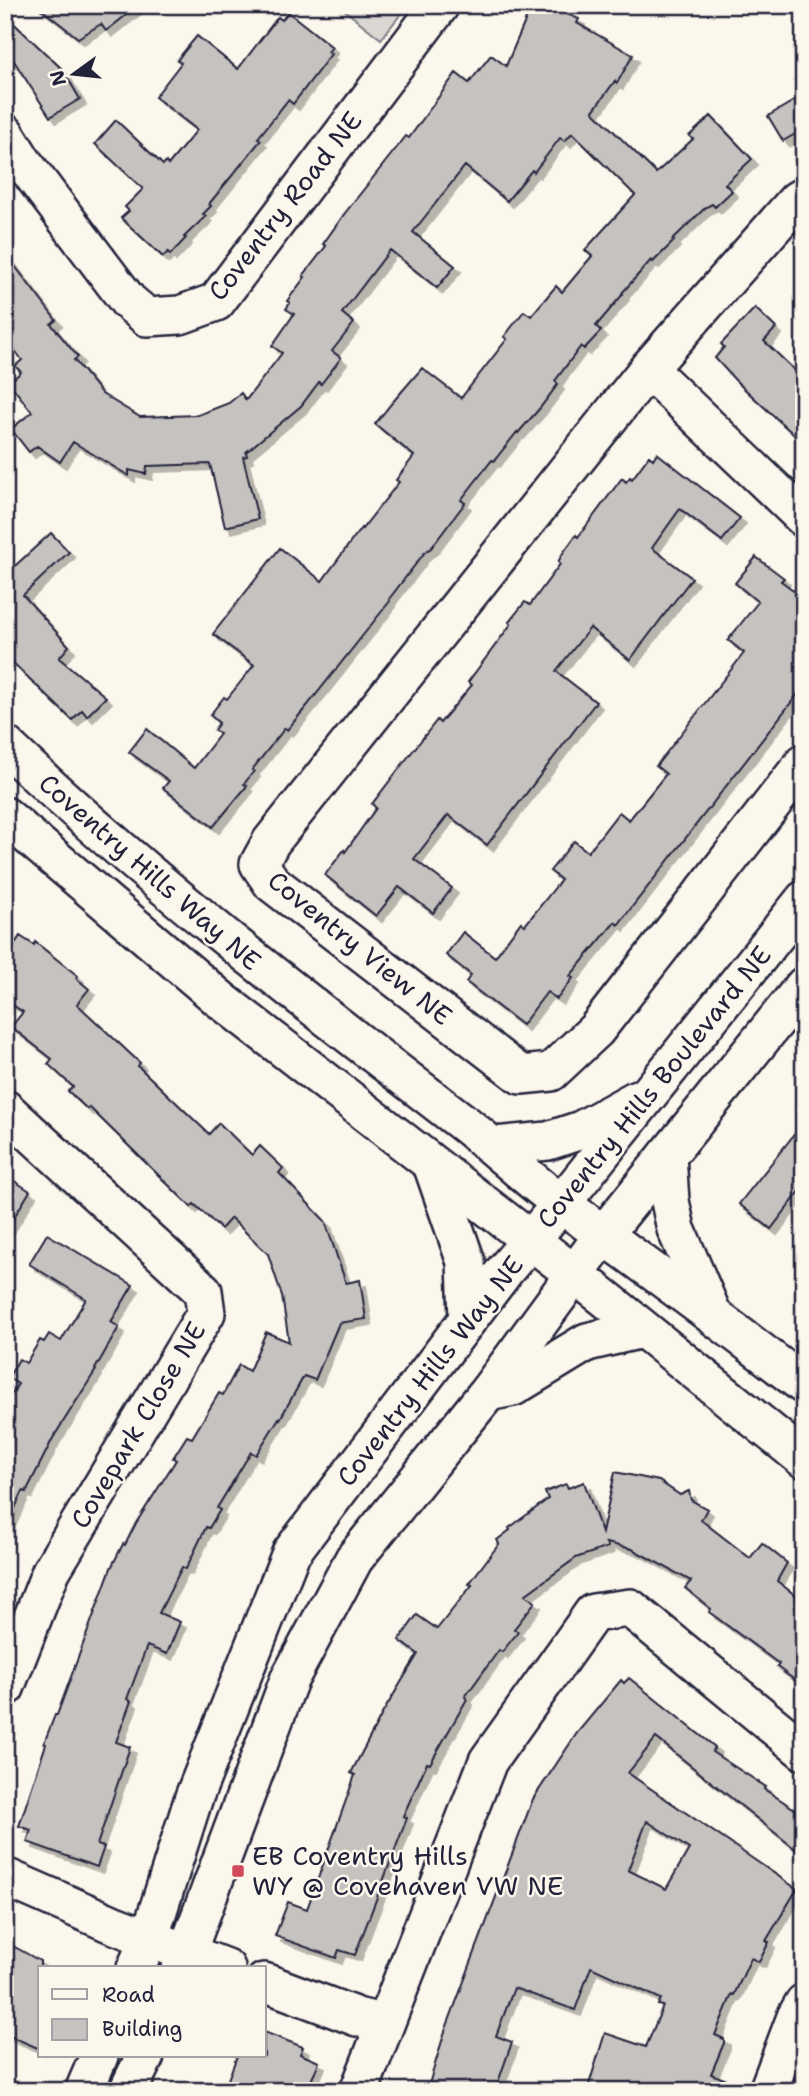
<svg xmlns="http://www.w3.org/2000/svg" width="809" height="2096" viewBox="0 0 809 2096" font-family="'Shantell Sans',sans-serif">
<defs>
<filter id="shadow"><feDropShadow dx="6" dy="6" stdDeviation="0" flood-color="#0004"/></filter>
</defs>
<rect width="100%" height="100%" fill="#fbf7ec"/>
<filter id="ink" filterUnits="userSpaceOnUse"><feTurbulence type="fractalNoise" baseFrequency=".0143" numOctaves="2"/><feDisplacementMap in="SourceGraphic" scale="14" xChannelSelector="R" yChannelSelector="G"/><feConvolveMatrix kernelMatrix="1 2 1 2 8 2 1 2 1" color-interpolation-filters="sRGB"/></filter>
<g filter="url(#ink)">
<path fill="#dbd8d3" stroke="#7e7d87" stroke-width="2" d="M338,5H408L381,39Z"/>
<g fill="#c6c2c0" stroke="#22223b" stroke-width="2" fill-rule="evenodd" filter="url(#shadow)">
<path d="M36,5H139L106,31L101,24L78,38Z"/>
<path d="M532,5H545L579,19L577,23L633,55L617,83L615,81L593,111L656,173L693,139L689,136L711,116L752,159L725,184L732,191L715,207L712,204L706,207L672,240L674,241L653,262L651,260L622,293L623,294L596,326L601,331L584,349L581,346L555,381L558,384L540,408L518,433L517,432L494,461L492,460L461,500L465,503L431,548L425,552L389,599L390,601L307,706L287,730L285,728L252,770L254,771L244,784L247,786L213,827L163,788L169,781L129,752L147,729L194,768L220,734L214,730L219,723L210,715L224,697L227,699L254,665L213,634L280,548L322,581L361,528L362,529L399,482L396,480L414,456L375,424L391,404L422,368L461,398L507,339L504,337L524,311L531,316L556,286L562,292L592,256L585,250L635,195L572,133L565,141L560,138L534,172L532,170L507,201L465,166L413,232L455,266L437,288L390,250L342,313L354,323L332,351L341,358L321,384L319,382L301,406L246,452L247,456L243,457L258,519L225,527L210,464L147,466L146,474L129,470V476L73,442L60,462L37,446L29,452L11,429L32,412L11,385L13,383L11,381L21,372L15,366L22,360L5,337V253L56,320L51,324L78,357L74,360L102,394L140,417L198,415L229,403L241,393L246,400L282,353L272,346L294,314L286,309L290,303L287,301L305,277L303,276L326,246L323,244L345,213L406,136L409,138L456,73L469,83L491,55L506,66Z"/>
<path d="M288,12L332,47L328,52L331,54L293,104L288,100L258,138L261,140L209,204L211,206L203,214L206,216L184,237L186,238L170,255L168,252L163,257L121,218L129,211L125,207L143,189L95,144L116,120L163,165L166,162L168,165L197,130L155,97L181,63L177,60L197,36L238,69L278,17L282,20Z"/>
<path d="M5,15L63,70L80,99L50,117L5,47Z"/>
<path d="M804,95V129L783,141L768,116Z"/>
<path d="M755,308L776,328L764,341L804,379V444L735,380L715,358L724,347L721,344Z"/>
<path d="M657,453L740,518L722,541L680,509L652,548L692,578L630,660L590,628L556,671L596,702L487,845L448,815L414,859L452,888L433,913L399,887L376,916L325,875L344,850L345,852L376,808L372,804L408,757L437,720L440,723L472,685L468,682L511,624L509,622L525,602L530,605L560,564L558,562L563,553L576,535L578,537L622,478L626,482L630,477L632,479L649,456L653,459Z"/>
<path d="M51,533L69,552L23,595L69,646L59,658L106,697L87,716L82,710L72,720L5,655V575Z"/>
<path d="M756,557L784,578L781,581L804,598V686L618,925L615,922L570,976L573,978L557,999L547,992L522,1025L466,982L471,975L446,955L463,932L495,957L521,922L525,925L561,880L550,871L574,841L588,852L619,812L629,820L666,774L656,766L744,653L728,640L758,602L735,583Z"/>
<path d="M20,936L34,945L35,942L78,976L76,978L89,989L77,1004L140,1063L138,1066L209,1134L219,1123L252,1155L260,1146L283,1168L279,1173L325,1221L346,1283L360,1280L366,1319L339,1323L315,1380L304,1376L280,1419L279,1418L256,1455L251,1452L217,1508L220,1510L209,1528L206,1527L186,1569L182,1567L159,1613L180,1622L167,1654L147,1646L127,1699L131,1701L116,1742L130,1747L97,1845L104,1847L97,1867L27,1842L31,1830L19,1826L46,1744L44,1743L55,1715H57L111,1568L123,1544L125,1545L136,1523L176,1460L173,1458L187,1436L192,1438L219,1393L223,1395L239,1365L249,1371L266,1332L289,1342L282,1296L268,1254L231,1218L221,1229L194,1204L191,1207L89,1107L87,1109L68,1091L73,1087L48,1064L52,1059L11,1027L23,1012L5,1000V959Z"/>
<path d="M804,1122V1186L771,1229L739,1204Z"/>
<path d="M5,1175L30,1191L5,1232Z"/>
<path d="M47,1234L133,1285L111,1322L119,1327L95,1369L96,1370L53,1438L26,1492L23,1491L5,1529V1404L18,1384L8,1378L19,1359L26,1363L40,1340L44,1342L49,1334L61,1341L86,1299L29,1264Z"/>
<path d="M615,1472L659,1481L680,1495L689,1491L691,1500L707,1509L701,1520L750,1558L762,1543L787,1563L777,1581L804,1602V1687L777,1667L779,1664L709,1612L711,1609L685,1588L691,1581L632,1549L606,1543L608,1547L576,1558L525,1595L535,1602L514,1629L518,1632L502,1652L499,1650L465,1697L467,1699L430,1764L427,1763L403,1816L407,1818L355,1955L339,1950L336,1958L275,1936L288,1902L307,1909L355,1775L351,1773L382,1714L418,1654L399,1640L417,1615L437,1629L472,1585L469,1584L477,1573L499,1544L497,1540L510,1530L509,1528L548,1499L545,1492L566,1484L568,1488L584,1482L602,1533Z"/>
<path d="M629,1678L715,1747L712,1752L766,1787L764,1789L804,1815V1856L656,1738L628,1773L797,1889L766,1941L769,1942L759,1962L751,1958L734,1995L732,1994L715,2035L724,2039V2043L711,2074L748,2088V2091H587L605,2033L646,2047L663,2006L658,2005L661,1999L591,1967L575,2010L514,1988L496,2036L512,2042L495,2091H427L444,2034L533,1799L577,1733L621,1680L624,1683ZM647,1821L689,1849L666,1889L628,1870Z"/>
<path d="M13,1946L40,1961V2049L5,2034V1962Z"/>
<path d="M264,2032L303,2047L300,2054L319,2062L307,2091H238L226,2085L237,2056H264Z"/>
</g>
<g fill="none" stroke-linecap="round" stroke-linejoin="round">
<defs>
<g id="minor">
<path d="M5,133L23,162L128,301L147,317L180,315L216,302L440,5"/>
<path d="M804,196L797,200L648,369L271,842L259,864L272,883L521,1075L551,1072L596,1030L804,763"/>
<path d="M648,369L804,518"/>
<path d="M5,745C147,880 302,999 457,1118C493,1145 526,1178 563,1205C644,1265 725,1323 804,1385"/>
<path d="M5,816L221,1000L605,1298L804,1459"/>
<path d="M5,1109L203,1291L206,1313L51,1571L5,1688"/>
<path d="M494,1146L548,1141L581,1130L637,1099"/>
<path d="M667,1156L670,1201L676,1229L712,1313"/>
<path d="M433,1167L466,1262L468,1319"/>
<path d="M488,1392L513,1387L587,1342L642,1329"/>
<path d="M5,1877L112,1924L226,1968"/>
<path d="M136,1968L149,1939L194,1797L291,1553L506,1269L561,1204L804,900"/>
<path d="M181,1968L289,1680L354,1559L488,1392L604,1234L804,986"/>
<path d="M264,1982L357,2017L385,2024"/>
<path d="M84,2091L99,2056"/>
<path d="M128,2091L145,2056"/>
<path d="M359,2091L488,1761L593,1613L630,1608L804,1751"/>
<path d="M768,2091L796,2017L804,2003"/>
</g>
</defs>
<use href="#minor" stroke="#22223b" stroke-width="42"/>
<use href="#minor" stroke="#fbf7ec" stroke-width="37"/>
</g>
</g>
<rect fill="#d1495b" stroke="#fbf7ec" stroke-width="2.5" x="231" y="1864" width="14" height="14" rx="3.5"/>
<g text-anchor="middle" stroke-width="5" stroke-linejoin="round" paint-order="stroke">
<g font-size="26" fill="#22223b" stroke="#fbf7ec">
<text transform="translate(285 206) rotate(-52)" y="9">Coventry Road NE</text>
<text transform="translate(150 872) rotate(41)" y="9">Coventry Hills Way NE</text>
<text transform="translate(360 948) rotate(39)" y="9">Coventry View NE</text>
<text transform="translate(654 1087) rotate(-51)" y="9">Coventry Hills Boulevard NE</text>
<text transform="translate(430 1371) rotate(-52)" y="9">Coventry Hills Way NE</text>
<text transform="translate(138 1425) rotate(-59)" y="9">Covepark Close NE</text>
</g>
<g font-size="26" fill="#22223b" stroke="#fbf7ec" text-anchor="start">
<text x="252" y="1865">EB Coventry Hills<tspan x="252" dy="30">WY @ Covehaven VW NE</tspan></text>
</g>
</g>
<rect width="809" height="2096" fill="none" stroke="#fbf7ec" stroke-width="28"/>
<rect x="14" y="14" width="781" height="2068" fill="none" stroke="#22223b" stroke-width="2.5" filter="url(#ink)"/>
<rect x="38" y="1966" width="228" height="91" fill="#fbf7ec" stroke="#a4a2a5" stroke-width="2"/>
<rect x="52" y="1989" width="35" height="10" fill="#fbf7ec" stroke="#a4a2a5" stroke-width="2"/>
<text x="102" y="2002" font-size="21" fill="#22223b">Road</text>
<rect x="52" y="2019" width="35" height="21" fill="#c6c2c0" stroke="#a4a2a5" stroke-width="2"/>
<text x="102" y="2036" font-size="21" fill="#22223b">Building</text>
<g transform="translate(74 74) rotate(255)" stroke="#fbf7ec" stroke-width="5" paint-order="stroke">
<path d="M0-5L12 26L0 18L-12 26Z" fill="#22223b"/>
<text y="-10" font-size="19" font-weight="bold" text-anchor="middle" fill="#22223b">N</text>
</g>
</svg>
